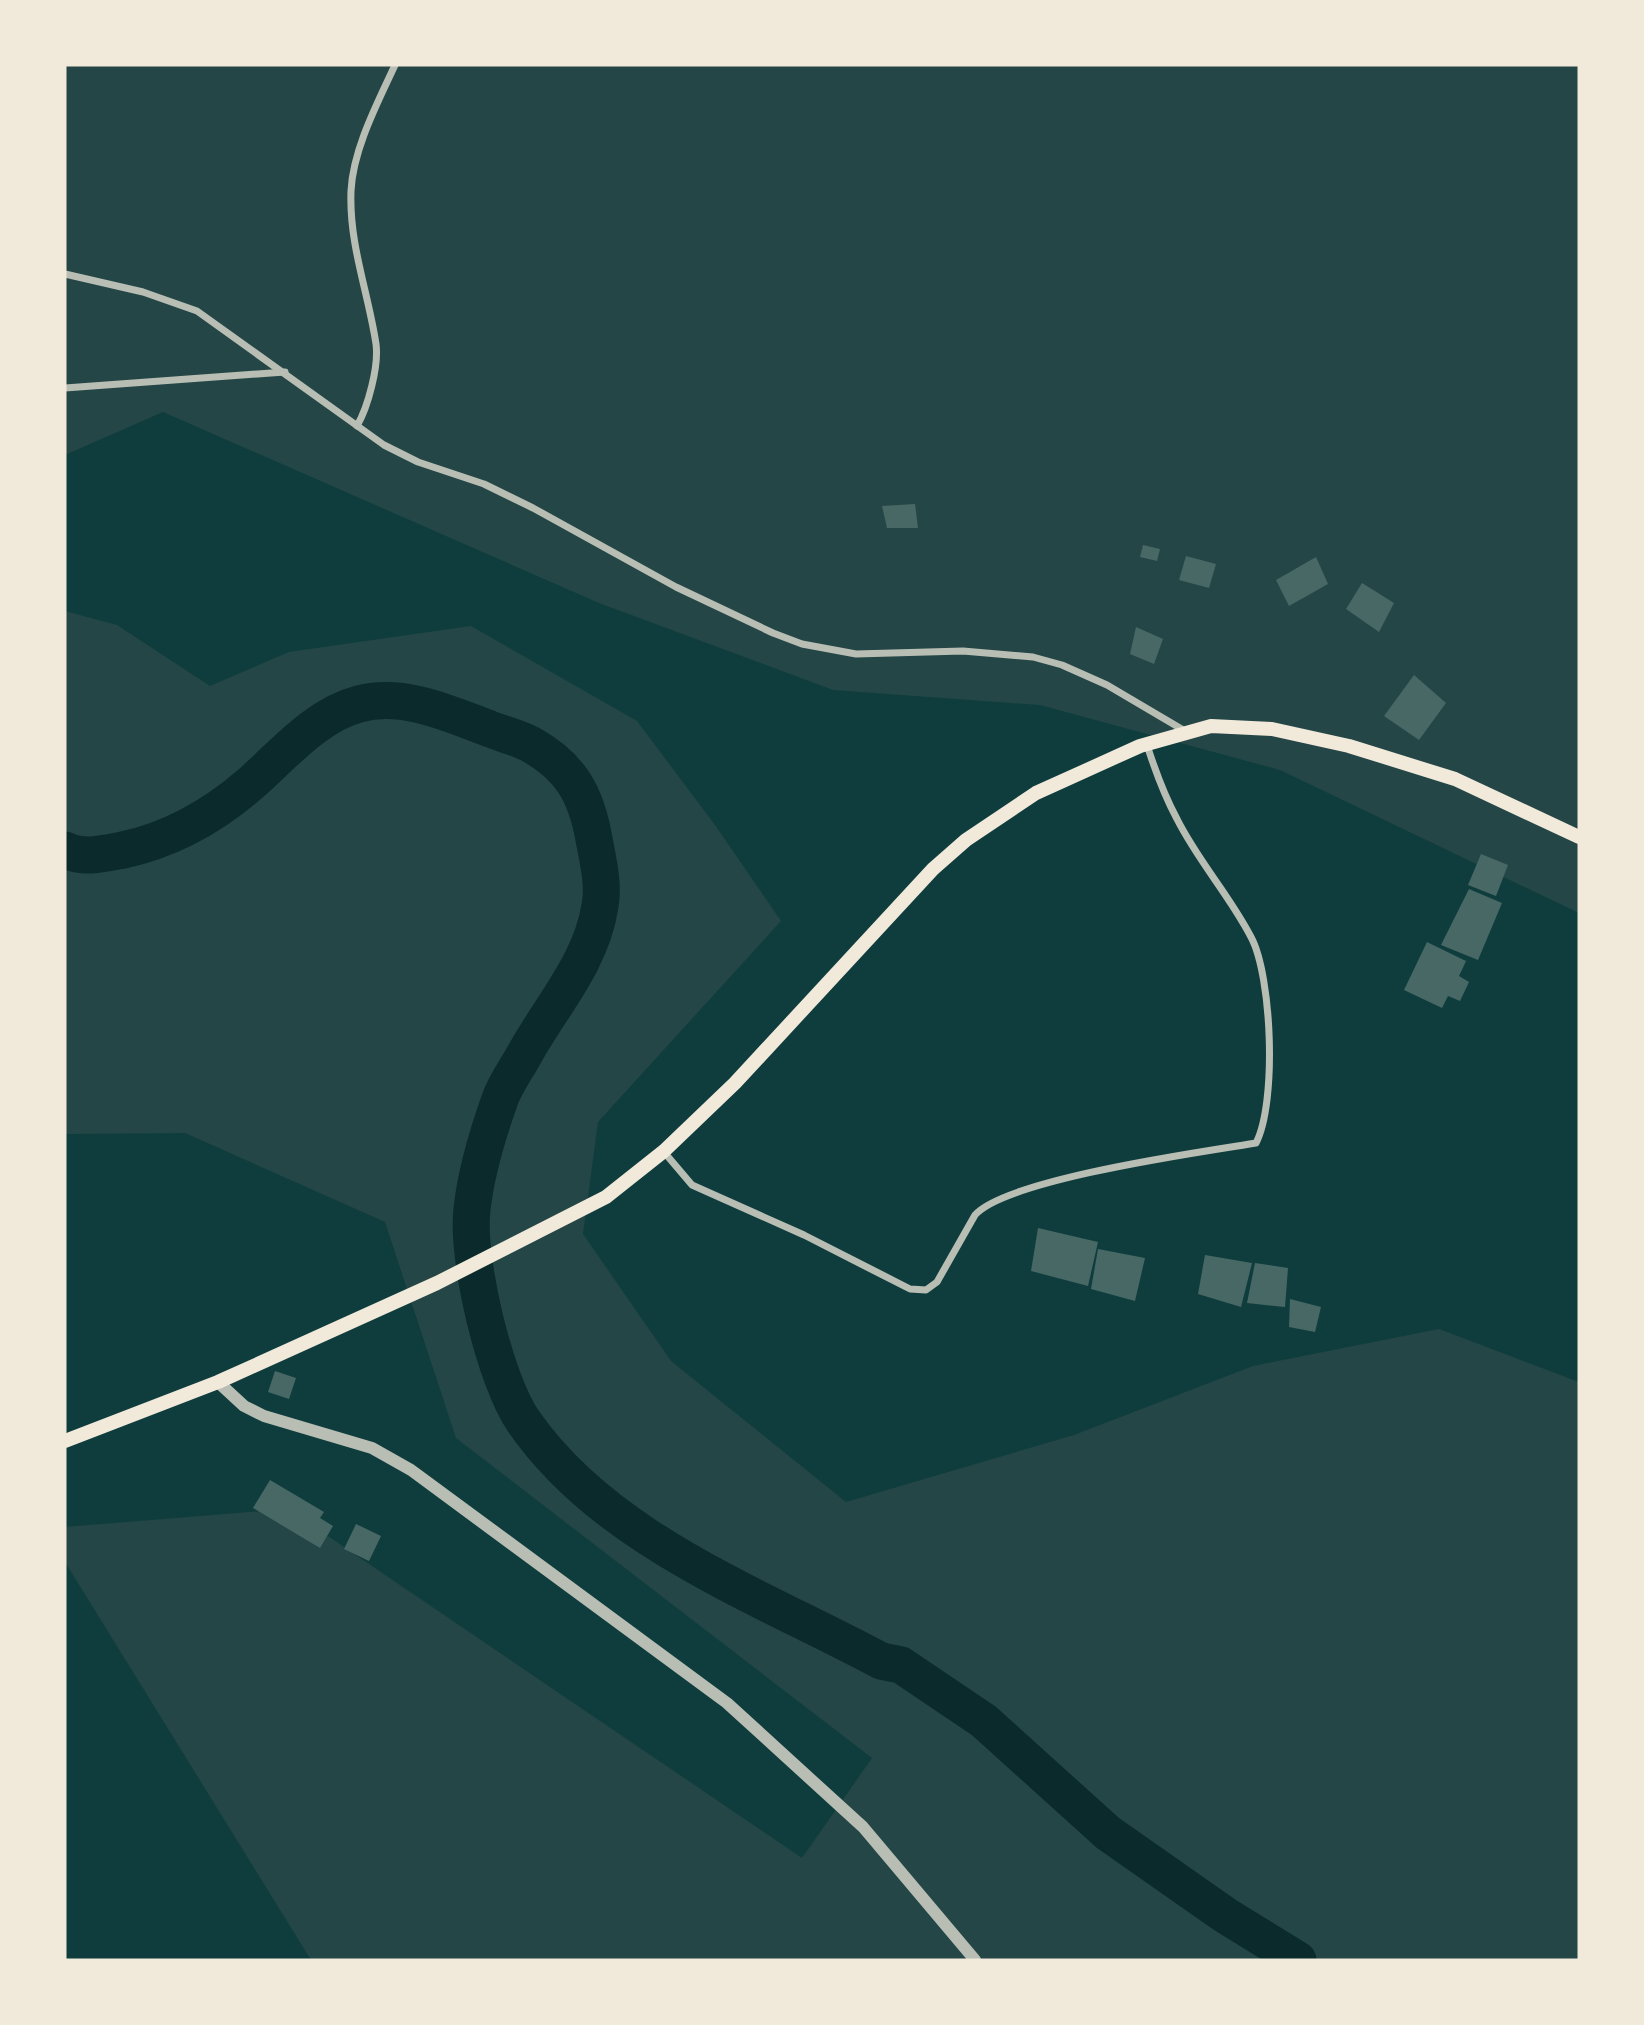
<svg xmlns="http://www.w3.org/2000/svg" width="1644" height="2025" viewBox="0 0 1644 2025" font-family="'Open Sans',sans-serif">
<rect width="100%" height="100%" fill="#0f3d3e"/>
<g fill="#244646">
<path d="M65,65H1579V913L1280,770L1040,705L833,690L599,603L163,412L65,455Z"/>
<path d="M65,611L117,625L210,686L289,652L471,626L637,721L715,825L781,921L598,1122L583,1234L671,1361L846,1502L1074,1435L1253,1366L1439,1329L1579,1382V1960H311L65,1562V1527L288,1509L802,1858L872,1758L456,1438L385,1222L185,1133L65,1134Z"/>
</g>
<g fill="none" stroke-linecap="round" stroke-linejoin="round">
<path stroke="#0a2a2b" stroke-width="37" d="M65,850C84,859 103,854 123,850C170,840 213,816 250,784C282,756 316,715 359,704C403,692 450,714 490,729C503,734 518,738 530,744C571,767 586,794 594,839C598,861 604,884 600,906C591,964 550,1007 523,1057C515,1071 504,1086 499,1102C487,1136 476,1173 472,1209C466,1259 495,1381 524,1422C606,1540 758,1595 881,1661L901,1665L984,1721L1108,1833L1225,1915L1298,1960"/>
</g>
<g fill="#486865">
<path d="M915,504L918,528H887L882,506Z"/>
<path d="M1143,545L1160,549L1157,561L1140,557Z"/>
<path d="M1186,556L1216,564L1209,588L1179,580Z"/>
<path d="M1316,557L1328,584L1289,606L1276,580Z"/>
<path d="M1362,583L1394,603L1379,632L1346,609Z"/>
<path d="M1136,627L1163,639L1154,664L1130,654Z"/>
<path d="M1414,675L1446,703L1419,740L1384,716Z"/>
<path d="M1481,854L1508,865L1496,896L1468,885Z"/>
<path d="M1469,889L1502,903L1478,960L1441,945Z"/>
<path d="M1427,942L1466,961L1459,976L1469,982L1460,1001L1448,996L1442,1008L1404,990Z"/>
<path d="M1038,1228L1098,1242L1088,1286L1031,1271Z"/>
<path d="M1098,1249L1145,1258L1135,1301L1091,1289Z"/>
<path d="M1205,1255L1252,1263L1241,1307L1198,1294Z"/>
<path d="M1255,1263L1288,1268L1285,1307L1247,1303Z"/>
<path d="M1290,1299L1321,1307L1315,1332L1289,1327Z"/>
<path d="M275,1371L296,1378L289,1399L268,1392Z"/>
<path d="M270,1480L324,1512L320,1518L333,1526L320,1548L253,1508Z"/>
<path d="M356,1524L381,1536L369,1561L344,1549Z"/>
</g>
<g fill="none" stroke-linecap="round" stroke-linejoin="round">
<g stroke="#b8beb3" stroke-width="7">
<path d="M65,274L143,292L197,311L384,445L418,462L484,484L533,508L676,587L773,633L802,644L856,654L963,651L1033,657L1062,665L1107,685L1185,731"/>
<path d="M65,388L285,372"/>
<path d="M357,426C368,407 379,366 376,344C368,291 349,245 351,191C353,149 378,102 395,65"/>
<path d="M664,1152L692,1185L804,1235L910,1289L926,1290L937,1282L975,1215C1007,1179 1201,1152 1256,1143C1277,1103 1272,976 1251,937C1230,896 1198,861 1177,819C1164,795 1155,770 1147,745"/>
</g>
<path stroke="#b8beb3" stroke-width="12" d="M218,1382L244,1406L264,1416L372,1448L411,1470L727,1703L863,1827L975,1960"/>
<path stroke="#f1e9da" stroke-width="14" d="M65,1441L218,1382L437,1283L606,1197L664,1151L735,1083L933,869L966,840L1036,793L1140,746L1211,726L1272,729L1349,746L1455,779L1579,837"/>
</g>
<rect width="1644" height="2025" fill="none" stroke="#f1e9da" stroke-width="133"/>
</svg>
